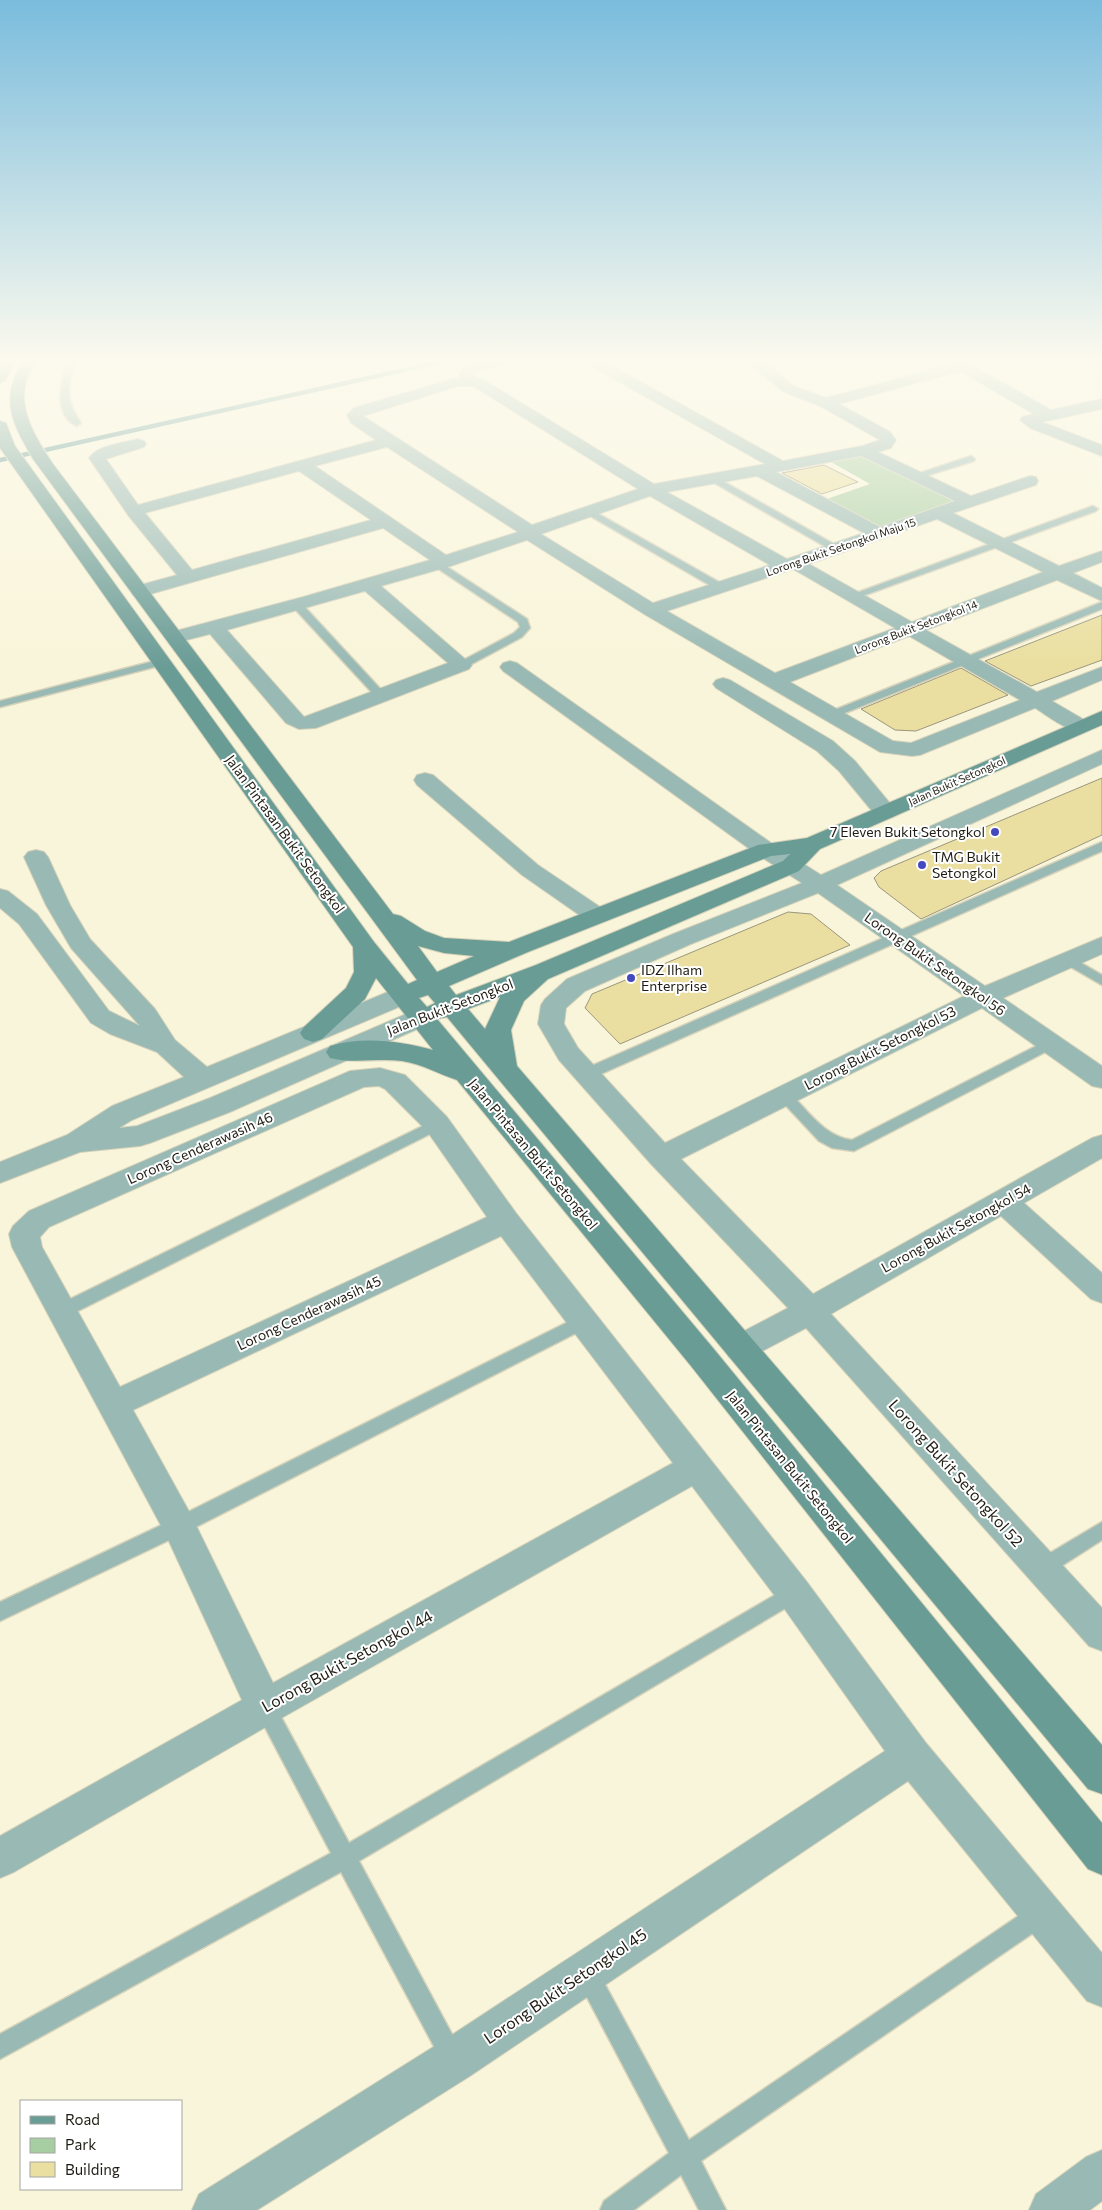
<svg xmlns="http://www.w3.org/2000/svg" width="1102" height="2210" viewBox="0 0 1102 2210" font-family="Commissioner,sans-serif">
<rect width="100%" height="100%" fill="#f9f5da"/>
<path fill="#a7cea2" d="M862,456L959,501L880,529L824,500L870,484L831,462Z"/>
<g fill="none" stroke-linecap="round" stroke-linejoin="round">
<path stroke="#5b9594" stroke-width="4.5" d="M0,460L458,358"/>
</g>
<g fill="#eadfa0" stroke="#9b967e">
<path d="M824,465L858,482L822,494L782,473Z"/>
<path d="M1102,615V660L1031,686L985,661Z"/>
<path d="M961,668L1008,695L916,731L895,730L861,709Z"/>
<path d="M1102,778V835L921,919L879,887L874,878L881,871Z"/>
<path d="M788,912L811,914L850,945L620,1044L585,1008L592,994Z"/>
</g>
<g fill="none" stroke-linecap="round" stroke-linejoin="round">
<defs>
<g id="lane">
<path d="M69,358H77C67,385 64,399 81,423L77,426C51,415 62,377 69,358Z"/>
<path d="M971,456L975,459L974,461L916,479L911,476Z"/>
<path d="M714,476L839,547L841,549L839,551H833L711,481L709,479Z"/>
<path d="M1093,506L1098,509L1096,511L857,598H849L848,596Z"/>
<path d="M588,508L726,586L727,588L722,591L718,590L585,513L583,511Z"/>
<path d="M438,561L527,619L530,628L522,637L466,667H458L457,665L458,663L514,633L520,627L518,622L434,566L433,564Z"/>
<path d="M1102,602V609L835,717H827L825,715L827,713Z"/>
<path d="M298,603L302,604L385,694L387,696L385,698H377L294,608L293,606Z"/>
<path d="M162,659L167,662L166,664L0,707V701Z"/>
<path d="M1102,842V851L592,1078H582L580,1074L582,1070Z"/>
<path d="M1069,956L1102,975V985L1064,963L1062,960L1064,957Z"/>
<path d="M1050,1039L1055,1041L1057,1044L1055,1047L854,1151L832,1148L819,1141L777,1096L779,1092H789C808,1111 825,1137 852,1140Z"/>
<path d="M437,1119L442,1120L445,1124L442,1128L68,1316L62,1318L56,1316L54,1311L56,1306Z"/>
<path d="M584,1314L590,1316L593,1321L590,1326L186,1532L0,1621V1602L172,1520Z"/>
<path d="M1102,1522V1540L1049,1574L1042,1577L1035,1574L1032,1568L1035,1562Z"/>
<path d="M794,1584L801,1587L804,1593L801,1599L359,1861L461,2051L465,2059L461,2067L453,2071L445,2067L341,1872L0,2059V2034L331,1853L258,1714L255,1707L258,1700L265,1697L272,1700L349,1843Z"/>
<path d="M1041,1903L1049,1906L1052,1914L1049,1922L701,2161L726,2210H699L681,2175L634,2210H600L604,2201L669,2153L579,1982L575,1974L579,1966L587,1962L595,1966L689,2140L1033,1906Z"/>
</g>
<g id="street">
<path d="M494,358H519L517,361L478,371L474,374L475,377L482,379L654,484L765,464L582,361L580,358H598L783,461L862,446L880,440L820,406L784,392L749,364L747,361L748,358H762V360L794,386L826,398L949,365L941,358H959L1051,410L1102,399V409L1042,422L1102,445V456L1030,428L1020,420L1022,417L1034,414L960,371L839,404L890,432L896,440L891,448L878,452L971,496L1030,476L1036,477L1038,481L1036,485L953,513L1059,566L1102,551V562L1073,573L1102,588V601L1057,580L926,630L1037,692L1102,667V680L1052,701L1088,722L1092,726L1088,730C1070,735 1050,717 1035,708L920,755L912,756L880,752L644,614L527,540L451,566L381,586L472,665L469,669L316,728L299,729L286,723L210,634L175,643L168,641L165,637L168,633L303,597L430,560L383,528L140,597L133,595L131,591L133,587L177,575L128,515L89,458C98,445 123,443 138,439L144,441L146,444L144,447L106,459L138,505L376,440L351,423L347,415L354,408L460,377L459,373C467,362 482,361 494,358ZM458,386H473L638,489L532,525L363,416ZM387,447L518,532L446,555L315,466ZM861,456L955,501L880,527L776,472ZM299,471L371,520L192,570L145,513ZM757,476L864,533L787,559L667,492ZM650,496L770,565L653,603L541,534ZM937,519L1043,572L912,622L809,564ZM793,569L895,628L775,673L667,611ZM365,591L448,663L304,717L227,630ZM909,636L1020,700L911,743L893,741L790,682Z"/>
<path d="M510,661L517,663L774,845L821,875L1102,750V764L837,885L985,986L1102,937V954L1003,998L1102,1066V1088L1092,1086L982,1008L681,1159L813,1294L1092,1138L1102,1135V1158L1024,1203L1102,1273V1303L1091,1299L1001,1216L831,1314L1102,1608V1651L1089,1646L806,1328L751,1357L740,1361L729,1357L724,1348L729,1339L788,1308L651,1164L559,1060L538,1024L541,1005L545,999L567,979L673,934L802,883L758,855L503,671L500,667L503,663ZM818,893L964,996L665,1143L578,1048L564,1024L566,1008L585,991L691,944Z"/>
<path d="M723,678L730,680L833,741L855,761L893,807L896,812L893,817L885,819L877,817L839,771L817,751L716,688L713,684L716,680Z"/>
<path d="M425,773L433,775L538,865L606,911L609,916L606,921L597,923L588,921L522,875L417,785L414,780L417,775Z"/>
<path d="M36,850L44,852L48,857L70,905L90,939L155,1009L175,1040L207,1067L395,989L404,987L413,989L417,995L413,1001L132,1120L119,1128L137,1126L210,1098L413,1011L422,1008L431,1011L435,1017L431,1023L230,1112L150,1143L140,1146L80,1152L0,1183V1162L67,1135L112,1106L184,1077L157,1052L110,1034L91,1023L19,924L0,908V889L8,891L37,914L109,1011L140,1026L71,948L46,905L24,857L28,852Z"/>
<path d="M380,1068L405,1075L447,1117L516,1213L807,1582L926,1743L1102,1953V2007L1087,2001L908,1781L470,2076L257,2210H192L199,2194L438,2044L885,1751L781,1604L692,1486L278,1720L14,1872L0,1878V1836L242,1700L166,1535L12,1247L9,1234L13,1226L29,1211L350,1071ZM379,1086L385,1089L427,1131L487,1217L120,1387L42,1247L40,1237L49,1227L364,1087ZM501,1236L673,1463L273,1683L191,1515L133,1410Z"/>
<path d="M1102,2150V2201L1090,2210H1029L1036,2194L1086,2157Z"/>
</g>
<g id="secondary">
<path d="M3,358H17L5,381L0,383V363Z"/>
<path d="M24,358H38C33,367 27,377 25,387C20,414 39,443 53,464L393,914L401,916L425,931L444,938L509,942L758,845L807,838L1102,711V725L820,849L799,871L548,979L524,1001L511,1030L517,1066L1102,1745V1794L1088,1789L447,1017L437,1019L713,1348L1102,1823V1875L1088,1869L691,1366L457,1080C438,1074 423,1064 402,1061C379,1058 351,1064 330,1058L326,1052L330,1046C363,1036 400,1041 433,1050L376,978L365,999L322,1039L313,1042L304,1039L300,1033L304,1027L346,988L354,972L353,947L0,448V421L6,423L15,446L31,468L374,942L408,984L417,980L33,459C10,420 0,399 24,358ZM790,854L783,861L536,965L456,995L449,986L528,952L771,856ZM418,946L444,953L474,956L437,972ZM428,995L435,1003L427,1007L419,998ZM500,997L485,1029L468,1009Z"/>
</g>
</defs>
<use href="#lane" stroke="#d6d2ba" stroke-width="3"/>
<use href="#street" stroke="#d6d2ba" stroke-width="2"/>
<use href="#secondary" stroke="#d6d2ba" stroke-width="2"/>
<use href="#lane" fill="#98b9b4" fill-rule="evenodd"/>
<use href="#street" fill="#98b9b4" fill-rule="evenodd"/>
<use href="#secondary" fill="#6a9c96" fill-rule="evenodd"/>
</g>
<linearGradient id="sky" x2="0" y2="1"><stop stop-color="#7abcdd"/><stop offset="0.54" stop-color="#fcfaee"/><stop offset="1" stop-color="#fcfaee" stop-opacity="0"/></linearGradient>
<rect width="1102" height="667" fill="url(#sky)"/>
<g fill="#4549be" stroke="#fff" stroke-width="2">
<circle cx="995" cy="832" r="5"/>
<circle cx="922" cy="865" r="5"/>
<circle cx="631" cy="978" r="5"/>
</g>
<g text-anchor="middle" stroke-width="4" stroke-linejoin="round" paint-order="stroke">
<g font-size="11" fill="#1f1d13" stroke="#fff">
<text transform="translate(841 547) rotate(-19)" y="4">Lorong Bukit Setongkol Maju 15</text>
<text transform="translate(916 627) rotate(-21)" y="4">Lorong Bukit Setongkol 14</text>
<text transform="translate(957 781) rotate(-24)" y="4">Jalan Bukit Setongkol</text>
</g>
<g font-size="14" fill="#1f1d13" stroke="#fff" text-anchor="start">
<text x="985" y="837" text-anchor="end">7 Eleven Bukit Setongkol</text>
<text x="932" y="862">TMG Bukit<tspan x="932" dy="16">Setongkol</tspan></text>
<text x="641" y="975">IDZ Ilham<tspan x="641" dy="16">Enterprise</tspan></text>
</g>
<g font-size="14" fill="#1f1d13" stroke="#fff">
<text transform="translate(285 834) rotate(54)" y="5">Jalan Pintasan Bukit Setongkol</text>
<text transform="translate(935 964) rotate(35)" y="5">Lorong Bukit Setongkol 56</text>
<text transform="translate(450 1007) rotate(-21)" y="5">Jalan Bukit Setongkol</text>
<text transform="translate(880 1048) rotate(-27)" y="5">Lorong Bukit Setongkol 53</text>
<text transform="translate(200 1148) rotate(-24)" y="5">Lorong Cenderawasih 46</text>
<text transform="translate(533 1154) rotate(50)" y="5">Jalan Pintasan Bukit Setongkol</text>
<text transform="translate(956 1228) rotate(-29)" y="5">Lorong Bukit Setongkol 54</text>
<text transform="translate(309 1313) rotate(-25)" y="5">Lorong Cenderawasih 45</text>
<text transform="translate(790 1467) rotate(51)" y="5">Jalan Pintasan Bukit Setongkol</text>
</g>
<g font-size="16" fill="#1f1d13" stroke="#fff">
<text transform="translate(956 1473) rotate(48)" y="6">Lorong Bukit Setongkol 52</text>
<text transform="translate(347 1661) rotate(-29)" y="6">Lorong Bukit Setongkol 44</text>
<text transform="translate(565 1986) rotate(-34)" y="6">Lorong Bukit Setongkol 45</text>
</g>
</g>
<rect x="20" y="2100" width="162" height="90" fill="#ffffff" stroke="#a5a5a1"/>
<rect x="30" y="2116" width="25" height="8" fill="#6a9c96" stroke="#a5a5a1"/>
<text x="65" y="2125" font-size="15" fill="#1f1d13">Road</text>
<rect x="30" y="2138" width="25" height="15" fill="#a7cea2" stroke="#a5a5a1"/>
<text x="65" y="2150" font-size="15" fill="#1f1d13">Park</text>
<rect x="30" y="2162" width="25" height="15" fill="#eadfa0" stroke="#a5a5a1"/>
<text x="65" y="2175" font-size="15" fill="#1f1d13">Building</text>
</svg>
